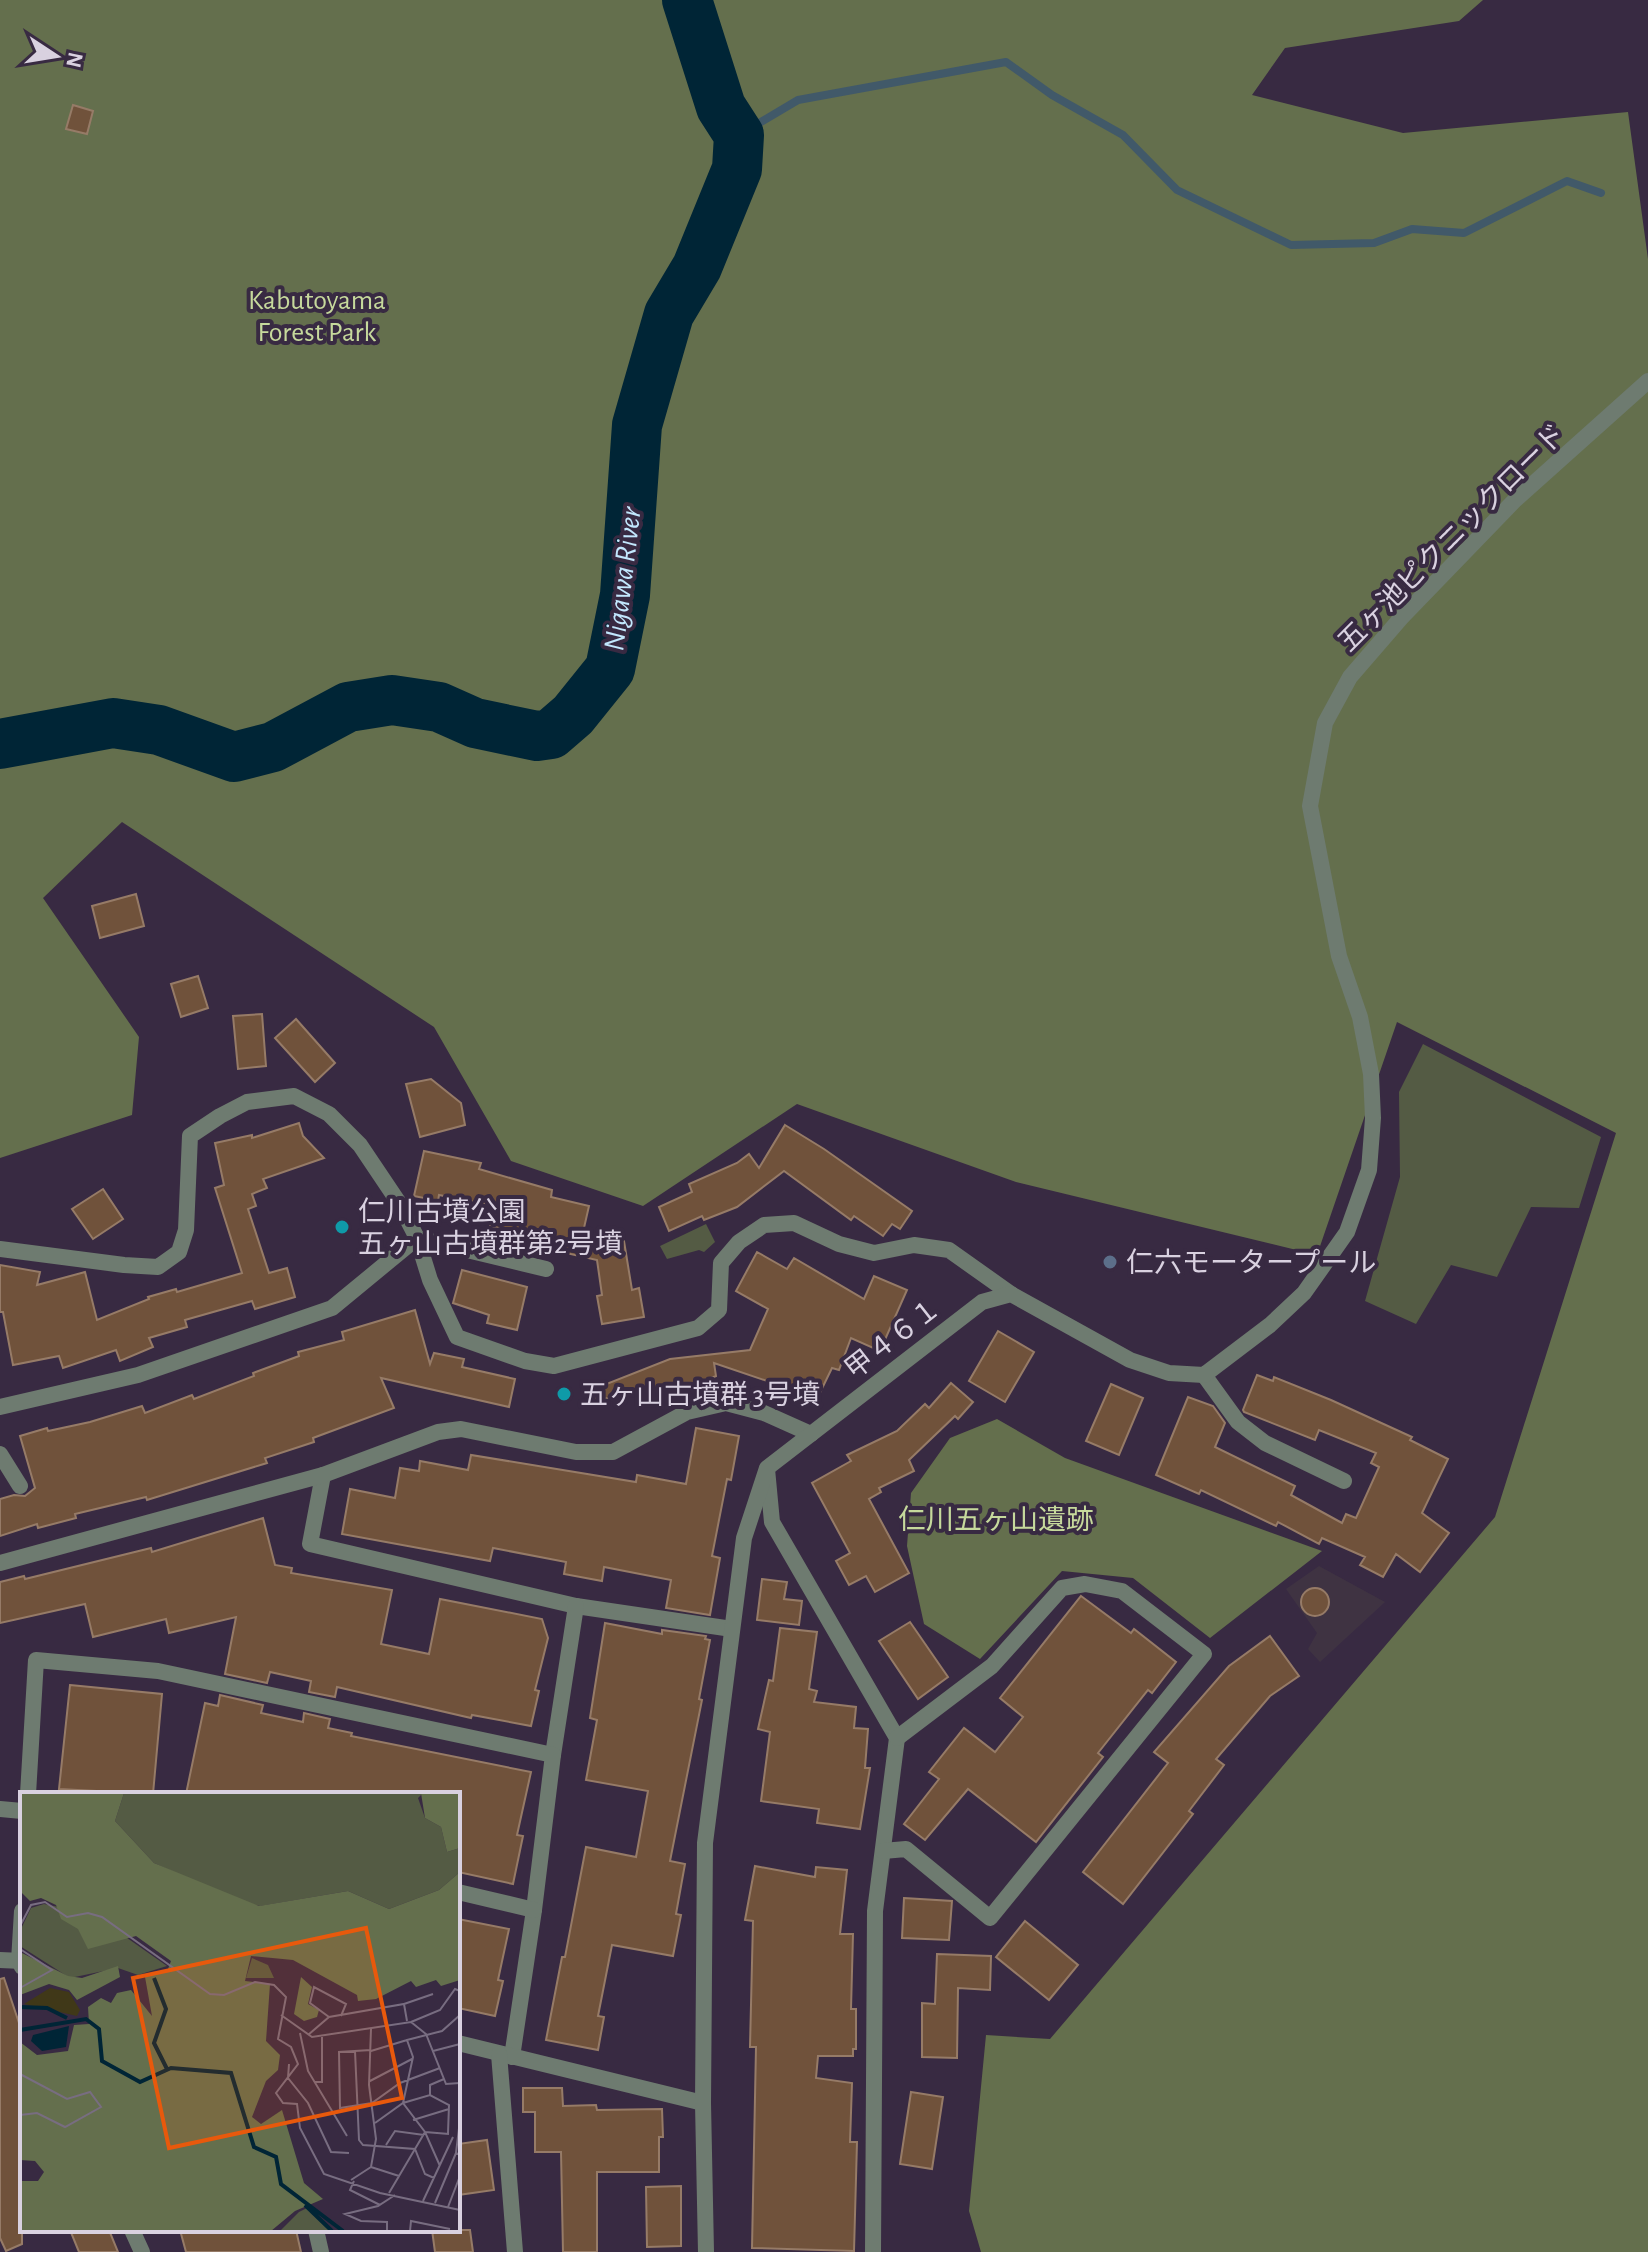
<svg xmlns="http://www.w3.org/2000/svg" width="1648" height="2252" viewBox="0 0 1648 2252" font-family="'Alegreya Sans','Noto Sans JP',sans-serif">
<rect width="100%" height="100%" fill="#382a42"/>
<path fill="#3f3342" d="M1319,1566L1385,1602L1320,1662L1308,1649L1317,1633L1286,1589Z"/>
<g fill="#545b44">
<path d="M1423,1044L1601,1137L1579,1208L1531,1207L1497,1277L1451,1265L1416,1324L1365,1301L1400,1177L1399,1092Z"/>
<path d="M706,1224L715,1242L704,1252L699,1250L667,1259L660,1246Z"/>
</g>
<g fill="#646f4d">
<path d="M0,0H1483L1459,21L1285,48L1252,95L1403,133L1628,112L1648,259V2252H981L969,2211L986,2035L1050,2039L1495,1517L1616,1133L1397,1022L1317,1255L1016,1182L797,1104L643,1206L511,1161L434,1027L122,822L43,898L139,1037L132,1115L0,1158Z"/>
<path d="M997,1419L1065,1458L1322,1551L1210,1638L1133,1578L1062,1571L980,1659L924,1624L907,1546L911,1493L950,1438Z"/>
</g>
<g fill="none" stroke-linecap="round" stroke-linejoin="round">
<path stroke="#415969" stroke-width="8" d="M739,135L798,100L1006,62L1052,95L1123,135L1177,190L1291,245L1374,243L1412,229L1464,233L1567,181L1601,193"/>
<path stroke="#002536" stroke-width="50" d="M0,744L113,723L159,730L234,757L273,747L348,707L392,700L439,707L475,723L537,736L551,734L573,715L610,669L625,595L637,425L669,314L697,267L737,169L739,135L721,107L687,0"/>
</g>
<g fill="#70523b" stroke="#967b67" stroke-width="2">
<path d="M73,105L93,111L87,134L66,129Z"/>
<path d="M136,894L144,926L100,938L92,906Z"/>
<path d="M198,976L208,1008L181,1017L171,984Z"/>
<path d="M262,1014L266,1066L238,1069L233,1016Z"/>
<path d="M296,1019L335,1063L315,1082L275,1038Z"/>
<path d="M431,1079L461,1103L465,1125L420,1137L406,1084Z"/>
<path d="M299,1123L303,1136L324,1158L263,1179L267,1188L252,1194L256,1206L248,1209L269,1273L287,1268L295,1297L255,1309L252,1301L185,1320L187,1327L149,1338L153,1347L120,1361L116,1350L63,1368L59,1356L13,1365L3,1312H0V1265L40,1272L37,1285L85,1272L97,1320L149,1299L148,1297L176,1289L177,1292L242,1273L215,1188L224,1185L215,1143L252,1135V1138Z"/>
<path d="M785,1125L824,1149L912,1211L900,1229L892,1224L883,1236L854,1216L851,1220L784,1171L737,1207L704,1220L702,1216L669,1231L659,1207L692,1192L689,1184L737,1163L749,1154L759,1168Z"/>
<path d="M424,1151L481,1163L479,1169L552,1190L551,1197L589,1206L581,1241L623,1235L632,1290L639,1288L644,1317L602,1324L597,1296L602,1295L597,1260L544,1248L548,1246L549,1240L490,1226L495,1206L439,1195L438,1201L414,1196Z"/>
<path d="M103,1189L123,1219L93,1239L72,1209Z"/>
<path d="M757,1252L787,1269L794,1258L864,1299L874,1276L907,1290L880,1351L851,1338L839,1370L832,1368L815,1403L776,1384L714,1363L716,1376L691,1386L588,1401L586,1392L670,1359L750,1350L768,1309L736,1291Z"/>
<path d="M462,1270L527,1287L517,1330L487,1323L489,1315L453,1303Z"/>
<path d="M415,1310L430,1364L434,1353L464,1359L462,1367L515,1379L509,1407L381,1378L394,1408L313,1438L314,1442L265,1458L267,1463L147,1500L146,1497L75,1514L76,1518L38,1528L37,1524L0,1536V1499L14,1495L25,1496L35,1488L20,1436L47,1428L48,1431L90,1422L142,1406L145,1413L192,1395L194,1399L254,1376L253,1373L299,1356L298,1352L344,1340L342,1332Z"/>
<path d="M998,1331L1034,1352L1005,1402L969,1381Z"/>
<path d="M1257,1375L1273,1381L1274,1377L1331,1400L1412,1437L1410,1440L1448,1459L1422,1513L1449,1533L1420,1572L1396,1554L1383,1577L1360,1565L1365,1557L1322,1538L1319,1544L1278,1522L1276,1526L1201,1490L1199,1494L1156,1475L1188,1397L1213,1406L1225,1423L1215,1447L1295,1486L1291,1495L1342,1523L1346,1514L1356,1518L1379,1467L1371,1463L1376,1453L1319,1430L1315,1440L1244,1412L1243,1410Z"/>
<path d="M951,1383L973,1402L958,1419L955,1416L909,1460L914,1471L879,1488L881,1492L869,1499L909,1573L875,1592L866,1576L849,1585L836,1561L850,1553L812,1483L851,1461L847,1455L897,1431L925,1404L929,1408Z"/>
<path d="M1111,1384L1143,1398L1119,1455L1086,1441Z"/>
<path d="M696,1428L739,1436L731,1480L727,1479L712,1556L720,1558L710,1615L666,1608L671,1580L604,1567L602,1581L564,1574L566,1562L493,1548L490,1561L342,1534L350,1489L395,1498L400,1468L419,1471L420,1461L468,1470L471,1455L636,1482L637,1475L686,1484Z"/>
<path d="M263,1518L275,1565L292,1568L291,1573L392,1590L381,1644L429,1654L440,1599L542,1619L548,1638L535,1690L539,1691L531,1726L472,1715L471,1718L337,1687L335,1697L309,1692L311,1681L270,1672L267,1683L225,1674L236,1617L169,1633L166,1619L93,1637L85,1604L0,1623V1582L24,1576L25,1579L151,1548L152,1552Z"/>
<path d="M762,1579L787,1582L784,1599L802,1601L799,1625L757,1620Z"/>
<circle cx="1315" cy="1602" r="14"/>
<path d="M1081,1596L1131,1633L1134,1629L1176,1662L1152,1693L1148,1690L1098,1753L1103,1757L1036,1842L968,1789L925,1840L904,1824L939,1779L929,1772L964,1728L995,1752L1023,1717L1000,1698Z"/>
<path d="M910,1622L948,1677L918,1699L879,1641Z"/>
<path d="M605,1623L662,1634V1630L706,1636L705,1639L710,1640L699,1699L702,1700L670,1861L685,1864L676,1914L681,1915L673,1956L612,1945L598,2016L604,2017L598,2050L546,2040L562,1957H565L586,1847L636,1857L648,1791L586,1780L597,1720L590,1718Z"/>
<path d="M780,1628L817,1632L809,1689L817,1691L814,1702L856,1707L854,1728L868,1729L865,1768H870L860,1829L817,1823L819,1809L761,1801L770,1732L758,1729L769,1680L773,1681Z"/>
<path d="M1270,1636L1299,1676L1270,1696L1216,1759L1224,1765L1189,1811L1193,1814L1123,1904L1083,1872L1168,1763L1154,1752L1229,1666Z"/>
<path d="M70,1685L162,1694L153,1794L59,1789Z"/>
<path d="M220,1695L263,1705L261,1713L303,1722L304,1713L330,1719L328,1728L352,1733L351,1736L531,1772L517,1835L523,1836L513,1884L458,1872V1794H186L205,1703L218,1706Z"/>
<path d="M755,1866L815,1877L816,1867L847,1870L840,1934H853L851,2009H856V2049H853V2056H818L816,2078L852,2083L850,2142H857L854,2251L752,2248L756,2047H750L753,1921L745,1920Z"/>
<path d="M904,1898L952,1901L949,1940L902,1938Z"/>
<path d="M458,1919L509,1929L498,1980L503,1981L495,2016L458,2008Z"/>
<path d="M1025,1921L1078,1965L1049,2000L996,1957Z"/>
<path d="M937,1954L991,1956L990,1990L958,1988L957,2058L922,2057V2003L935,2004Z"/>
<path d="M4,1978L22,2032V2244L6,2251L0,2238V1979Z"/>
<path d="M523,2088H562L563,2106L596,2105L597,2110L662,2109L663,2137H659V2172H597V2252H563L561,2152H535V2112H523Z"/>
<path d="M911,2092L943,2097L932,2169L900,2164Z"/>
<path d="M487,2140L494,2190L458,2195V2144Z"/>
<path d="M681,2186V2246L647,2247L646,2187Z"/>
<path d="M70,2230H109L118,2252H79Z"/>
<path d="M180,2230H296L301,2252H186Z"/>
<path d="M432,2230H470L473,2252H435Z"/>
</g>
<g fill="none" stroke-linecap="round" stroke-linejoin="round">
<g stroke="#6e7b70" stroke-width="16">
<path d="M0,1249L124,1265L158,1267L179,1252L186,1230L190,1136L220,1116L247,1102L294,1096L329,1114L360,1145L399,1203L417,1238L430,1280L457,1337L525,1361L554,1366L698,1328L719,1310L721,1263L739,1242L764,1225L794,1223L839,1244L874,1253L914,1245L949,1250L1011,1294"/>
<path d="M1204,1375L1238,1422L1265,1443L1344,1481"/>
<path d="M0,1407L138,1375L332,1308L417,1238L546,1269"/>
<path d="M0,1454L20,1486"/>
<path d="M767,1469L772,1522L897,1738L875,1911L873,2252"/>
<path d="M323,1475L310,1544L576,1606L732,1629"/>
<path d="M0,1563L323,1475L438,1432L461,1429L576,1452H613L687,1412L726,1403L764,1413L811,1434"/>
<path d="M553,1755L576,1606"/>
<path d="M28,1794L36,1660L158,1671L553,1755L534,1910L512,2057"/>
<path d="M0,1809L22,1811"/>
<path d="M883,1851L906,1849L990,1918L1204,1654L1122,1591L1085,1584L1062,1588L992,1666L897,1738"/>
<path d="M458,1892L534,1910"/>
<path d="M22,1911L19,1961L22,1967"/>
<path d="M0,1960L22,1961"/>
<path d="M458,2043L703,2103"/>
<path d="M499,2054L515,2252"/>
<path d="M132,2230L142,2252"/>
<path d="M316,2230L321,2252"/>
</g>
<path stroke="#6e7b70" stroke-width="16" d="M706,2252L703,2103L705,1843L744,1538L767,1468L982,1302L1011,1294L1130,1360L1169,1373L1204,1375L1270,1325L1304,1293L1347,1232L1369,1170L1373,1118L1371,1074L1360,1017L1339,956L1310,806L1325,723L1350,677L1401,618L1515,500L1648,381"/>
</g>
<g fill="#0f9aa8" stroke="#382a42" stroke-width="3">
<circle cx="342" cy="1227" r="8"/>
<circle cx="564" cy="1394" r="8"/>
</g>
<circle fill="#5c6f8a" stroke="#382a42" stroke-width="3" cx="1110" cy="1262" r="8"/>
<g text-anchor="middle" stroke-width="8" stroke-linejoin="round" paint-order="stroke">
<g font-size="28" fill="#c6d99c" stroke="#382a42">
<text x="317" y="309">Kabutoyama<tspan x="317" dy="32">Forest Park</tspan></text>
<text x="996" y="1529">仁川五ヶ山遺跡</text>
</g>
<g font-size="28" fill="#d9d1e0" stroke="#382a42">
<text transform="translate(1451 537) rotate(-45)" y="10">五ヶ池ピクニックロード</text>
<text transform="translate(892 1338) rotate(-38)" y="10">甲４６１</text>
</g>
<g font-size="28" fill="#d9d1e0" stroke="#382a42" text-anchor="start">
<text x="358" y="1221">仁川古墳公園<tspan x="358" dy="32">五ヶ山古墳群第2号墳</tspan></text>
<text x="1126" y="1272">仁六モータープール</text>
<text x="580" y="1404">五ヶ山古墳群 3号墳</text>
</g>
<g font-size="30" font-style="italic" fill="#c2e7fd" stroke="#382a42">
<text transform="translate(622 579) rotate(-83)" y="10">Nigawa River</text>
</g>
</g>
<g transform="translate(20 1792)">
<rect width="440" height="440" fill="#382a42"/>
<path d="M104,1H403L398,6L405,26L421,35L427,60L440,56V80L419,98L369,117L328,99L240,114L221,110L134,71L95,29ZM24,112L73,122L147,174L118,183L98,176L50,186L0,154V139L11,116ZM232,166L248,173L254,186H226ZM287,416L310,439H260L279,420Z" fill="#545b44"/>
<path d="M0,1H104L95,29L134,71L239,114L328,99L369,117L419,98L440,80V188L421,194L416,188L396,195L391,189L356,207L338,209L337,203L273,168L231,164L225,189L250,192L246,249L260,263L258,278L246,289L232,325L241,332L262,318L284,391L303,407L275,419L251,439H0V389H18L24,380L15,369L0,368V250L17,263L48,259L54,233L69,232L68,215L81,206L91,211L97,201L111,198L132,224L125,185L148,177L151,169L116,144L68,157L58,137L41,127L36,113L21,106L10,109L0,99ZM401,1H440V56L427,60L421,35L405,26ZM0,160L48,184L62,186L98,174L100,185L57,208L49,198L29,192L0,203ZM281,185L292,195L288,212L299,218L297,225L284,229L274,222Z" fill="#646f4d"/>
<path d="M30,196L49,200L60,218L57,224L4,212Z" fill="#403818"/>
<path d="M49,234L46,255L22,259L11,249L13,243Z" fill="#002536"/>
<path fill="none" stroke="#002536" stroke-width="4" d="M134,186L146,217L134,251L147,277M0,215L27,216L47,226M0,238L66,227L79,237L82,269L120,290L151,276L211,281L234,355L256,365L261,392L323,439M285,413L312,439"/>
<path fill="none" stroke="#786d81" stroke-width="2" d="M0,134L11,113L25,110L47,125L68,121L82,125L190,202L204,203L235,190L254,193L266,205L258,247L271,255L278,272L256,301L263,311L277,312L280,336L304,382L360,401L440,418M0,157L32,178L0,196M384,212L413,202M261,223L292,245L391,230L406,242L426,292L440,291M309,225L290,211L294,195L326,212L321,224M391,230L420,218L435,197L440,199M280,241L288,279L327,344M288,243L309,225L384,212L387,229M351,258L319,260L320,316L352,311L380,291L420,276M335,259L339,348L343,353L395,357L405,382L414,386M351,259L387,248M413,259L440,252M269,272L268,286L288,311L311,360L329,361M0,282L47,307L70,300L81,315L45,335L17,321L0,323M350,289L392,267M295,290H302V245M410,303V293L424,287M393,328L429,317M440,328L436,361L440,363M355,331L383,311L410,303L429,313L428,341M405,340L429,342M366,353L375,339L404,343M420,374L405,340L383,311L393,265L387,248L422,239L440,223M351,375L379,384M331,388L351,375L356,347L349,293L351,237M334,389L330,398L360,413M369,401L405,340M403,409L433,345M415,411L436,361M428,415L440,384M367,439V430L341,429L325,422L358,414L375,403M390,439L391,429L430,437"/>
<path fill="#e8590c" fill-opacity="0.15" stroke="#e8590c" stroke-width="4" d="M346,136L382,306L149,356L113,186Z"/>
<rect width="440" height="440" fill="none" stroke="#d9d1e0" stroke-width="4"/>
</g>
<g transform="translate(56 56) rotate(102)" stroke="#382a42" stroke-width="6" paint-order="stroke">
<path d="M0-6L14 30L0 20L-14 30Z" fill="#d9d1e0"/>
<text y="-12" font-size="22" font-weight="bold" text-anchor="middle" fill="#d9d1e0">N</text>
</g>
</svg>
